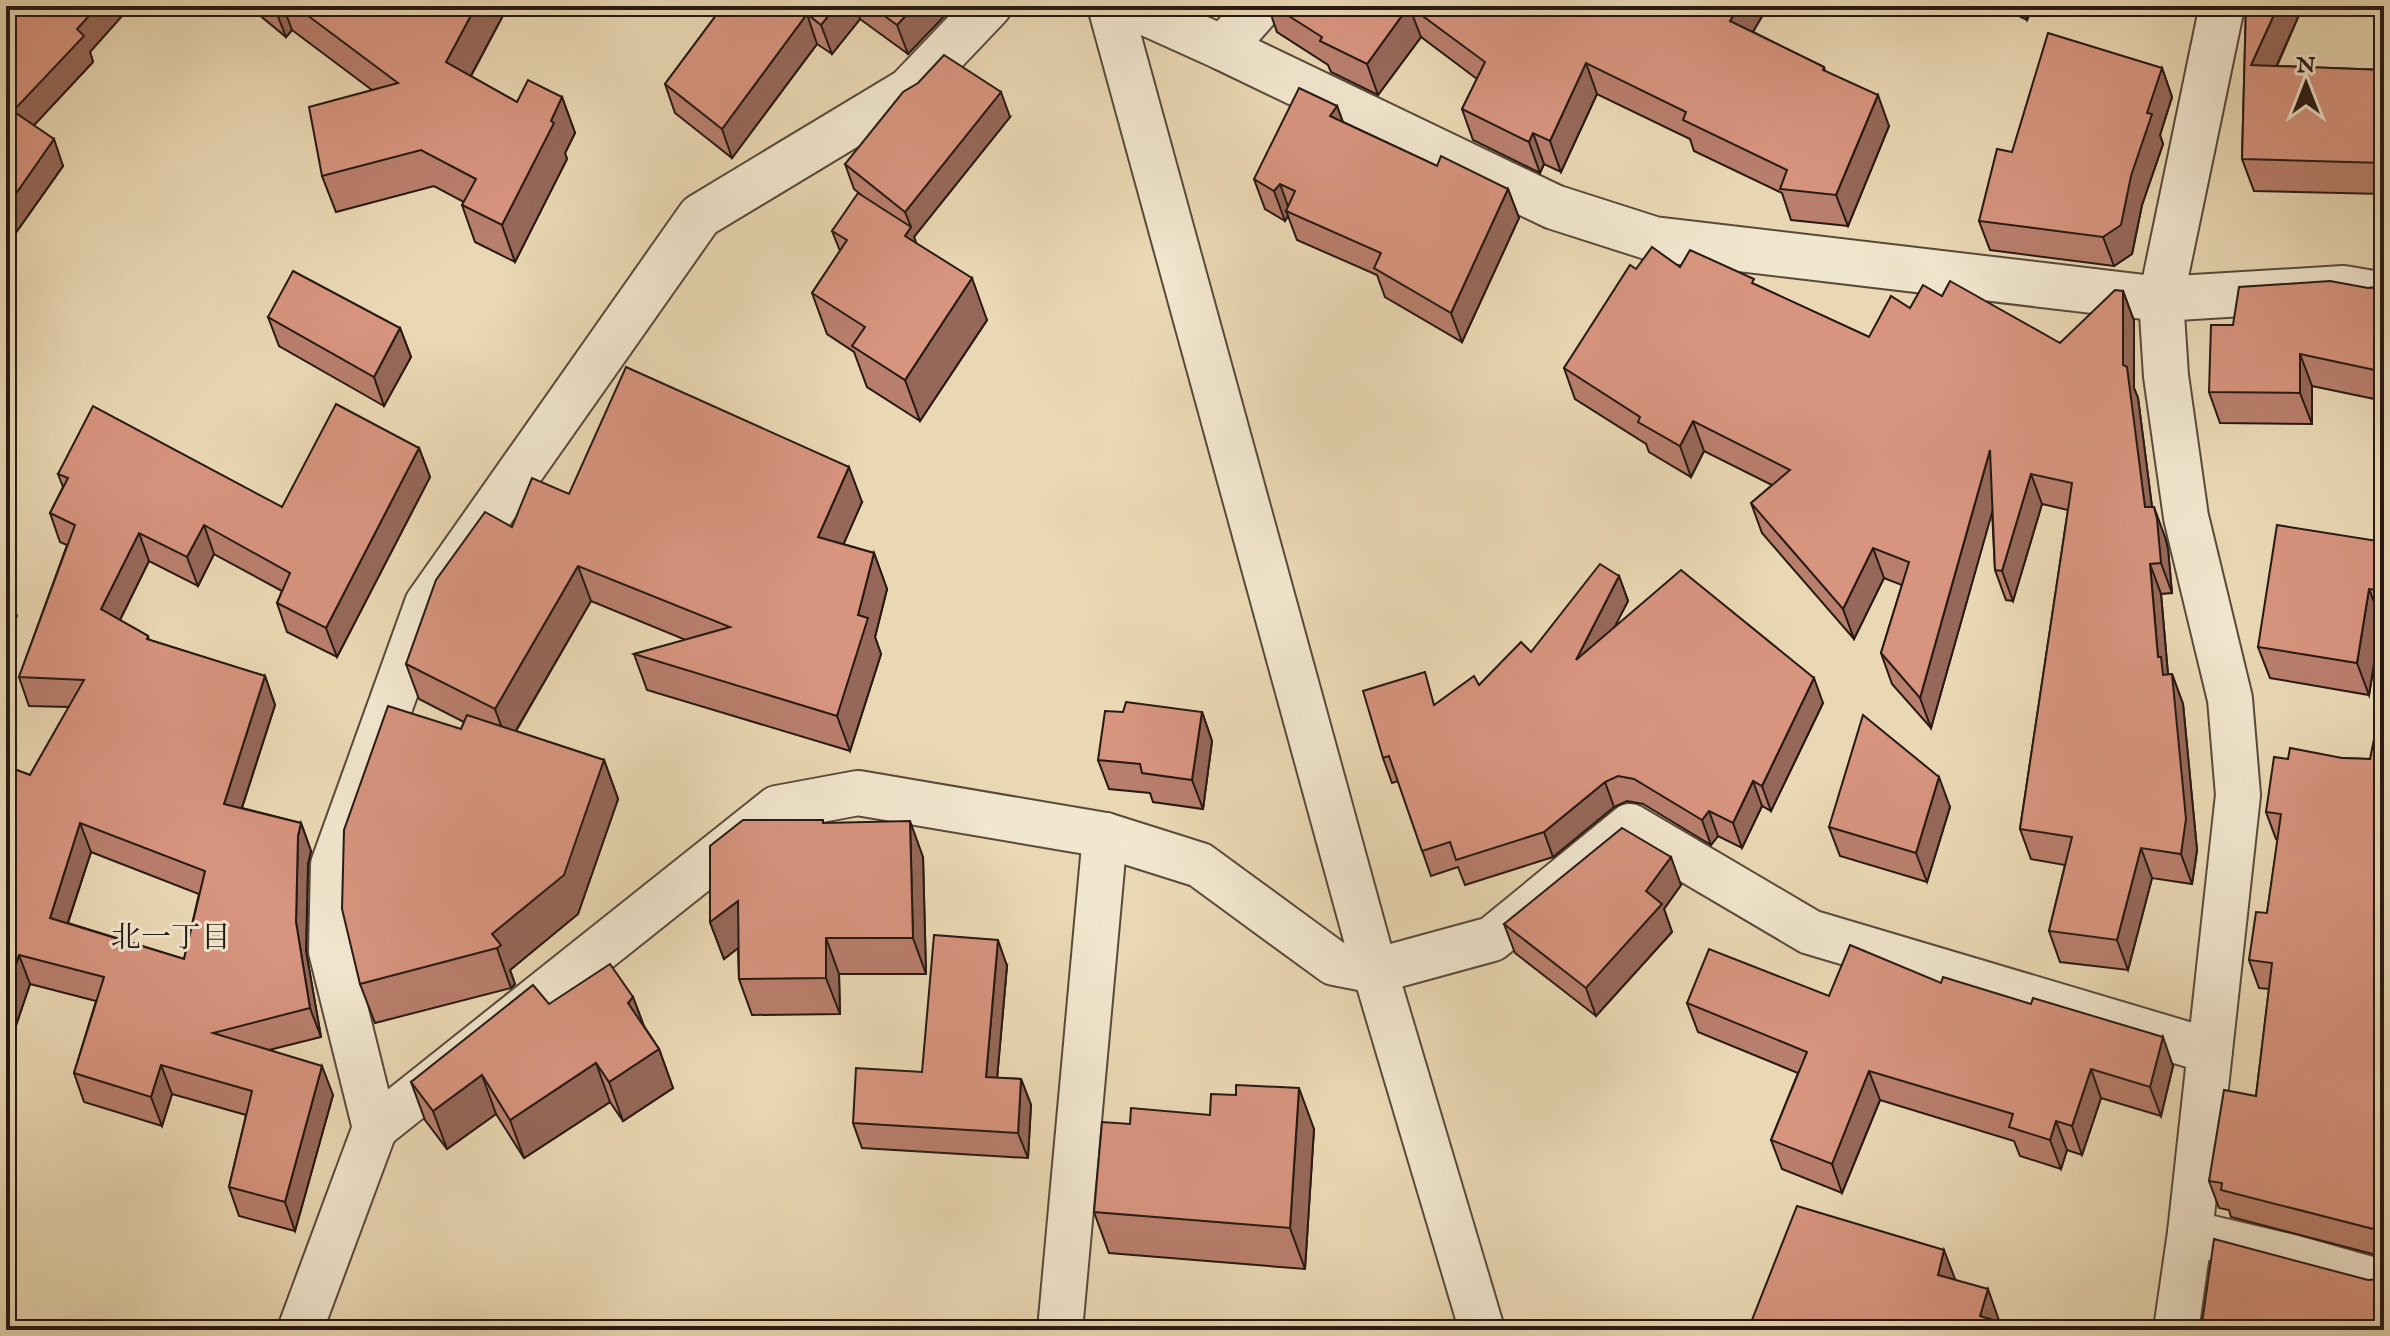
<svg xmlns="http://www.w3.org/2000/svg" width="2390" height="1336" viewBox="0 0 2390 1336" font-family="'IM FELL English','Noto Serif JP',serif">
<rect width="100%" height="100%" fill="#ead8b4"/>
<filter id="stains"><feTurbulence type="fractalNoise" baseFrequency=".0025" numOctaves="4"/><feColorMatrix values="0 0 0 0 .2 0 0 0 0 .09 0 0 0 0 .02 0 0 0 .5 -.17"/></filter>
<radialGradient id="worn" r=".72"><stop offset=".6" stop-color="#630" stop-opacity="0"/><stop offset="1" stop-color="#630" stop-opacity=".3"/></radialGradient>
<g fill="none" stroke-linecap="round" stroke-linejoin="round">
<defs>
<g id="minor">
<path d="M1130,6L1223,48L1554,207L1654,239L2161,299L2343,288L2384,295"/>
<path d="M1223,48L1260,6"/>
<path d="M375,1128L777,808L858,793L1105,835L1200,865L1334,963L1375,971L1492,939L1630,826L1810,932L2210,1051"/>
<path d="M2190,1233L2292,1257L2384,1283"/>
<path d="M300,1330L375,1128L331,951L333,865L427,604L700,216L909,90L989,6"/>
<path d="M1060,1330L1105,835"/>
<path d="M2176,1330L2190,1233L2238,795L2230,699L2186,517L2166,376L2161,299L2222,6"/>
</g>
<path id="tertiary" d="M1110,6L1375,971L1482,1330"/>
</defs>
<use href="#minor" stroke="#58493b" stroke-width="48"/>
<use href="#tertiary" stroke="#58493b" stroke-width="48"/>
<use href="#minor" stroke="#f1e6ce" stroke-width="44"/>
<use href="#tertiary" stroke="#f1e6ce" stroke-width="44"/>
</g>
<g fill="#b97f6d" stroke="#271913" stroke-width="2" fill-rule="evenodd">
<path d="M6,6L90,52L93,62L34,125L63,166L17,231L6,223Z"/>
<path d="M251,6H508L471,76L517,102L562,97L575,133L565,153L567,159L515,262L475,242L462,205L464,202L434,186L336,212L322,176L372,90L292,30L286,37L252,9Z"/>
<path d="M723,6H954L908,54L860,19L832,54L817,44L732,158L675,113L665,84Z"/>
<path d="M1268,6H1768L1753,32L1824,67L1825,71L1889,126L1848,226L1791,220L1782,193L1694,151L1690,139L1597,94L1561,172L1544,164L1540,173L1473,140L1462,109L1477,79L1421,37L1378,95L1331,72L1328,65L1277,32Z"/>
<path d="M1998,6H2033L2027,20Z"/>
<path d="M2246,6H2303L2277,66L2384,70V194L2254,191L2242,159Z"/>
<path d="M2162,68L2172,97L2160,135L2163,144L2142,205L2132,254L2114,266L1990,250L1979,221L2012,152Z"/>
<path d="M1337,106L1343,122L1437,166L1508,189L1519,218L1462,342L1385,297L1377,275L1297,240L1288,216L1285,221L1265,209L1254,179Z"/>
<path d="M1010,117L914,237L916,243L987,320L920,421L867,387L854,352L827,334L812,293L840,251L832,231L861,195L854,189L845,164Z"/>
<path d="M1680,267L1756,285L1869,337L1910,308L1942,296L2060,343L2123,291L2134,321V388L2138,398L2152,507L2165,537L2168,549L2172,593L2161,594L2168,674H2172L2183,704L2197,850L2192,884L2152,878L2128,970L2060,962L2049,931L2065,865L2031,859L2020,829L2068,510L2042,504L2013,601L2006,600L1995,570L1992,511L1931,728L1892,684L1881,653L1902,585L1884,578L1854,639L1762,533L1751,503L1772,485L1704,451L1691,477L1649,452L1646,444L1575,399L1564,368L1636,269Z"/>
<path d="M2384,284V401L2312,386V424L2220,423L2209,392L2233,325L2368,288L2380,287Z"/>
<path d="M268,317L400,328L411,357L384,406L279,346Z"/>
<path d="M419,448L430,477L337,657L287,632L277,603L282,591L214,554L198,586L149,561L120,620L148,636L149,640L265,676L275,705L242,808L301,823L311,851L308,864L306,951L321,1037L269,1050L333,1095L295,1231L239,1216L229,1187L246,1115L172,1094L162,1126L84,1102L74,1073L96,1001L30,984L6,1055V766L30,775L69,707L29,706L19,677L67,545L60,542L50,513L63,487L58,474L282,507ZM91,852L199,894L184,959L68,923Z"/>
<path d="M862,502L843,544L874,553L887,589L875,637L881,654L850,751L647,690L634,654L686,640L591,601L516,731L604,760L618,799L578,914L510,970L515,984L511,988L375,1023L360,984L464,722L419,699L406,664L512,527Z"/>
<path d="M2384,542V621L2381,620L2369,695L2270,678L2258,647Z"/>
<path d="M1619,576L1628,601L1614,627L1823,703L1771,811L1762,806L1742,848L1718,836L1711,845L1643,804L1627,801L1614,807L1553,857L1465,885L1458,867L1431,876L1398,781L1392,783L1383,758L1479,685L1531,652Z"/>
<path d="M1123,712H1202L1212,741L1203,809L1153,802L1150,793L1109,789L1098,760Z"/>
<path d="M2384,726V1257L2231,1217L2229,1210L2219,1208L2209,1181L2256,1096L2269,989L2259,988L2249,960L2267,913L2278,840L2276,839L2266,812L2288,759L2342,758L2370,759Z"/>
<path d="M1950,807L1927,882L1840,856L1829,827Z"/>
<path d="M824,823L923,857L926,974H839L840,1014L752,1015L739,979L738,948L724,959L710,922Z"/>
<path d="M1681,885L1664,909L1672,932L1596,1016L1515,953L1504,924Z"/>
<path d="M1007,966L997,1078L1021,1079L1031,1105L1028,1158L862,1148L853,1123L922,1072Z"/>
<path d="M1941,983L2173,1066L2161,1116L2101,1098L2082,1155L2067,1150L2061,1169L2020,1156L2014,1141L1880,1100L1842,1193L1782,1169L1771,1140L1798,1073L1698,1032L1687,1003L1829,996Z"/>
<path d="M633,997L644,1026L659,1049L673,1088L623,1121L610,1102L524,1158L496,1114L447,1149L425,1120L411,1082L549,1004Z"/>
<path d="M1130,1124L1314,1129L1305,1269L1109,1253L1094,1212Z"/>
</g>
<g fill="#966859" stroke="#271913" stroke-width="2">
<path d="M98,6H131L90,52L93,62L23,137L13,111L77,29Z"/>
<path d="M274,6H283L292,30L286,37Z"/>
<path d="M476,6H508L459,98L446,62Z"/>
<path d="M836,6H855L860,19L832,54L821,25Z"/>
<path d="M915,6H954L908,54L897,25Z"/>
<path d="M1409,6L1421,37L1378,95L1367,64Z"/>
<path d="M1739,6H1768L1741,52L1730,21Z"/>
<path d="M2022,6H2033L2027,20Z"/>
<path d="M2278,6H2303L2263,96L2251,65Z"/>
<path d="M807,14L817,44L732,158L722,129Z"/>
<path d="M1586,63L1597,94L1561,172L1550,141Z"/>
<path d="M2162,68L2172,97L2160,135L2163,144L2142,205L2132,254L2114,266L2103,237Z"/>
<path d="M1001,92L1010,117L914,237L926,268L905,236L911,227L905,212Z"/>
<path d="M1878,95L1889,126L1848,226L1836,195Z"/>
<path d="M562,97L575,133L565,153L567,159L515,262L502,225Z"/>
<path d="M1337,106L1348,136L1330,116Z"/>
<path d="M1533,133L1544,164L1540,173L1529,142Z"/>
<path d="M54,139L63,166L17,231L8,205Z"/>
<path d="M1280,184L1290,212L1286,211L1288,216L1285,221L1274,191Z"/>
<path d="M1508,189L1519,218L1462,342L1451,313Z"/>
<path d="M972,278L987,320L920,421L905,380Z"/>
<path d="M2123,291L2134,321V388L2138,398L2156,538L2145,507L2123,365Z"/>
<path d="M400,328L411,357L384,406L374,377Z"/>
<path d="M2300,354L2312,386V424L2300,393Z"/>
<path d="M1693,421L1704,451L1691,477L1680,446Z"/>
<path d="M419,448L430,477L337,657L326,628Z"/>
<path d="M1990,450L2001,481L1931,728L1920,698Z"/>
<path d="M849,467L862,502L831,573L818,537Z"/>
<path d="M2031,474L2042,504L2013,601L2002,571Z"/>
<path d="M2154,507L2165,537L2168,549L2172,593L2161,563Z"/>
<path d="M204,525L214,554L198,586L187,557Z"/>
<path d="M139,533L149,561L111,638L101,609Z"/>
<path d="M1873,548L1884,578L1854,639L1843,609Z"/>
<path d="M874,553L887,589L875,637L881,654L850,751L837,716L858,615Z"/>
<path d="M2150,564L2161,594L2168,675H2163L2158,657Z"/>
<path d="M578,566L591,601L508,744L495,709Z"/>
<path d="M1619,576L1628,601L1585,685L1576,660Z"/>
<path d="M7,587L17,616L6,633V588Z"/>
<path d="M2369,589L2381,620L2369,695L2357,663Z"/>
<path d="M2172,674L2183,704L2197,850L2192,884L2181,854Z"/>
<path d="M265,676L275,705L234,832L224,804Z"/>
<path d="M1814,678L1823,703L1771,811L1762,786Z"/>
<path d="M1202,712L1212,741L1203,809L1192,780Z"/>
<path d="M604,760L618,799L578,914L510,970L515,984L511,988L492,934Z"/>
<path d="M1939,777L1950,807L1927,882L1916,853Z"/>
<path d="M1753,781L1762,806L1742,848L1733,823Z"/>
<path d="M1605,782L1614,807L1553,857L1544,832Z"/>
<path d="M1709,811L1718,836L1711,845L1702,820Z"/>
<path d="M910,821L923,857L926,974L913,938Z"/>
<path d="M80,823L91,852L60,946L50,918Z"/>
<path d="M301,823L311,851L308,864L306,951L321,1037L310,1008L296,922L298,836Z"/>
<path d="M2141,848L2152,878L2128,970L2117,940Z"/>
<path d="M1671,857L1681,885L1664,909L1672,932L1596,1016L1586,988L1646,891Z"/>
<path d="M738,901L751,938L724,959L710,922Z"/>
<path d="M826,938L839,974L840,1014L826,978Z"/>
<path d="M998,940L1007,966L995,1102L986,1077Z"/>
<path d="M19,955L30,984L6,1055V996Z"/>
<path d="M633,997L647,1035L628,1003Z"/>
<path d="M2163,1037L2173,1066L2161,1116L2150,1087Z"/>
<path d="M659,1049L673,1088L623,1121L609,1082Z"/>
<path d="M596,1063L610,1102L524,1158L510,1120Z"/>
<path d="M161,1065L172,1094L162,1126L151,1097Z"/>
<path d="M322,1066L333,1095L295,1231L285,1202Z"/>
<path d="M2091,1069L2101,1098L2082,1155L2072,1126Z"/>
<path d="M1869,1071L1880,1100L1842,1193L1832,1164Z"/>
<path d="M482,1075L496,1114L447,1149L433,1111Z"/>
<path d="M1021,1079L1031,1105L1028,1158L1018,1133Z"/>
<path d="M1299,1088L1314,1129L1305,1269L1290,1228Z"/>
<path d="M2056,1121L2067,1150L2061,1169L2050,1140Z"/>
<path d="M1944,1250L1958,1287L1938,1275Z"/>
<path d="M1988,1289L2001,1326L1980,1316Z"/>
</g>
<g fill="#d7947f" stroke="#271913" stroke-width="2" fill-rule="evenodd">
<path d="M6,6H98L77,29L84,36L13,111L54,139L8,205L6,204Z"/>
<path d="M295,6H476L446,62L517,102L528,80L562,97L551,121L554,123L502,225L462,205L476,179L421,150L322,176L309,107L398,83Z"/>
<path d="M723,6H836L821,25L807,14L722,129L665,84Z"/>
<path d="M871,6H915L897,25Z"/>
<path d="M1273,6H1739L1730,21L1824,67L1823,70L1878,95L1836,195L1780,189L1787,170L1683,120L1686,112L1586,63L1550,141L1533,133L1529,142L1462,109L1485,62L1409,6L1367,64L1320,41L1322,37Z"/>
<path d="M2246,6H2278L2251,65L2384,70V163L2242,159Z"/>
<path d="M2048,33L2162,68L2147,113L2152,114L2131,176L2121,225L2103,237L1979,221L1997,149L2012,152Z"/>
<path d="M944,55L1001,92L905,212L845,164L903,92L918,83Z"/>
<path d="M1299,88L1337,106L1330,116L1437,166L1441,156L1508,189L1451,313L1374,268L1381,253L1286,211L1295,191L1280,184L1274,191L1254,179Z"/>
<path d="M858,193L911,227L905,236L972,278L905,380L852,346L865,327L812,293L847,240L832,231Z"/>
<path d="M2384,219V242L2380,240Z"/>
<path d="M1652,247L1680,267L1690,250L1754,279L1752,283L1869,337L1891,296L1910,308L1923,285L1942,296L1950,281L2060,343L2115,290L2123,291V365L2127,367L2145,507H2154L2157,519L2161,563L2150,564L2158,657H2161L2163,675L2172,674L2186,819L2181,854L2141,848L2117,940L2049,931L2072,837L2020,829L2072,483L2031,474L2002,571L1995,570L1990,450L1920,698L1881,653L1909,562L1873,548L1843,609L1751,503L1790,470L1693,421L1680,446L1638,422L1640,417L1564,368L1630,265L1636,269Z"/>
<path d="M293,271L400,328L374,377L268,317Z"/>
<path d="M2330,281L2368,288L2380,287L2384,284V372L2300,354V393L2209,392L2211,325H2233L2239,287Z"/>
<path d="M626,367L849,467L818,537L874,553L858,615L868,618L837,716L634,654L730,627L578,566L495,709L406,664L436,580L485,512L512,527L532,478L569,494Z"/>
<path d="M336,404L419,448L326,628L277,603L290,573L204,525L187,557L139,533L101,609L148,636L147,639L265,676L224,804L301,823L298,836L296,922L310,1008L213,1033L322,1066L285,1202L229,1187L252,1091L161,1065L151,1097L74,1073L104,977L19,955L6,996V766L30,775L84,680L19,677L75,525L50,513L68,478L58,474L93,406L282,507ZM80,823L205,871L184,959L50,918Z"/>
<path d="M2277,525L2384,542V591L2369,589L2357,663L2258,647Z"/>
<path d="M1600,564L1619,576L1576,660L1681,570L1814,678L1762,786L1753,781L1733,823L1709,811L1702,820L1634,779L1618,776L1605,782L1544,832L1456,860L1450,842L1422,851L1389,756L1383,758L1363,691L1425,672L1434,705L1474,676L1479,685L1521,642L1531,652Z"/>
<path d="M1126,702L1202,712L1192,780L1142,773L1140,764L1098,760L1105,711L1123,712Z"/>
<path d="M388,706L461,729L467,715L604,760L564,875L492,934L501,945L497,948L360,984L342,909L344,830Z"/>
<path d="M1863,715L1939,777L1916,853L1829,827Z"/>
<path d="M2377,724L2384,726V1233L2381,1231L2221,1190L2222,1183L2209,1181L2224,1090L2256,1096L2272,963L2249,960L2256,912L2267,913L2281,814L2266,812L2274,757L2288,759L2290,748L2342,758L2370,759Z"/>
<path d="M743,820H823V823L910,821L913,938H826V978L739,979L738,901L710,922V846Z"/>
<path d="M1622,828L1671,857L1646,891L1662,904L1586,988L1504,924Z"/>
<path d="M934,935L998,940L986,1077L1021,1079L1018,1133L853,1123L856,1068L922,1072Z"/>
<path d="M1850,945L1941,983L1943,977L2031,1004L2033,998L2163,1037L2150,1087L2091,1069L2072,1126L2056,1121L2050,1140L2009,1127L2013,1114L1869,1071L1832,1164L1771,1140L1807,1052L1687,1003L1709,949L1829,996Z"/>
<path d="M610,964L633,997L628,1003L659,1049L609,1082L596,1063L510,1120L482,1075L433,1111L411,1082L533,985L549,1004Z"/>
<path d="M1236,1085L1299,1088L1290,1228L1094,1212L1102,1122L1130,1124L1131,1108L1210,1115L1211,1094L1236,1095Z"/>
<path d="M1797,1206L1944,1250L1938,1275L1988,1289L1980,1316L2026,1330H1748Z"/>
<path d="M2214,1239L2368,1280L2381,1279L2384,1278V1330H2201Z"/>
</g>
<g text-anchor="middle" stroke-width="6" stroke-linejoin="round" paint-order="stroke">
<g font-size="30" fill="#271913" stroke="#f1e6ce">
<text x="171" y="947">北一丁目</text>
</g>
</g>
<rect width="2390" height="1336" fill="none" stroke="#ead8b4" stroke-width="32"/>
<rect x="8" y="8" width="2374" height="1320" fill="none" stroke="#271913" stroke-width="4"/>
<rect x="16" y="16" width="2358" height="1304" fill="none" stroke="#271913" stroke-width="2"/>
<g transform="translate(2306 84)" stroke="#f1e6ce" stroke-width="6" paint-order="stroke">
<path d="M0-6L14 30L0 20L-14 30Z" fill="#271913"/>
<text y="-12" font-size="22" font-weight="bold" text-anchor="middle" fill="#271913">N</text>
</g>
<rect width="100%" height="100%" filter="url(#stains)"/>
<rect width="100%" height="100%" fill="url(#worn)"/>
</svg>
